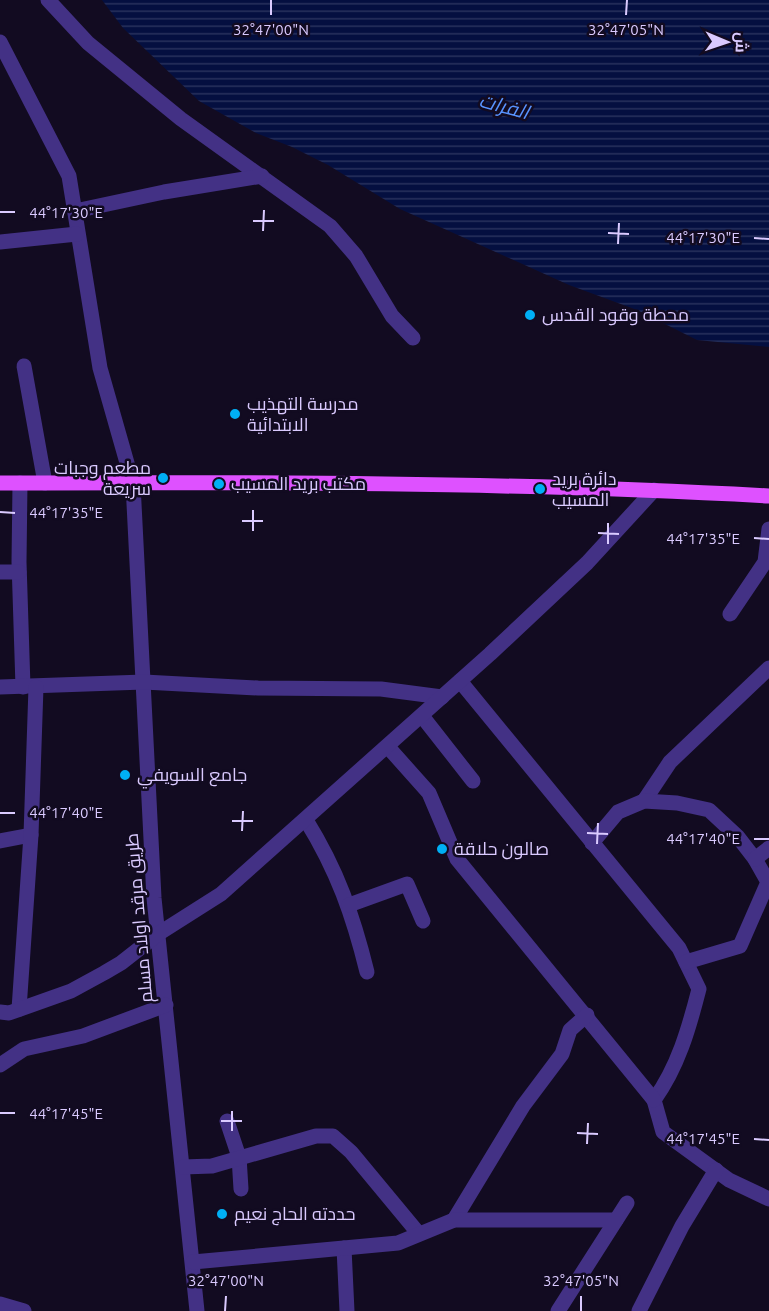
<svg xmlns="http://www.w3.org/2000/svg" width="769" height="1311" viewBox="0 0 769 1311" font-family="Ubuntu,Cairo,sans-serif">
<defs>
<pattern id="water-rules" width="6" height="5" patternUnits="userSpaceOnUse" patternTransform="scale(1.5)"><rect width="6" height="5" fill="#040f40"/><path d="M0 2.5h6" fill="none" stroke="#28315d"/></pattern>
</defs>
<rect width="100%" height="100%" fill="#120b21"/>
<path fill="url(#water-rules)" d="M102,0H769V347L697,340L637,310L569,285L400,209L328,165L292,147L256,133L199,101L123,28Z"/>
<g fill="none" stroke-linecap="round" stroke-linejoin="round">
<g stroke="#433185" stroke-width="15">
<path d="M48,0L88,43L181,119L330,226L356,256L392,316L413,338"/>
<path d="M0,42L69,176L100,368L133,484L154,898L197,1311"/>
<path d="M75,211L164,192L262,176"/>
<path d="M0,242L77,234"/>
<path d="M24,366L45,483"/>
<path d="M20,483L19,562L23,687"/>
<path d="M0,572H19"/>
<path d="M730,614L765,562L769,529"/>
<path d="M460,681L679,948L699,989C689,1028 678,1067 654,1100L663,1132L729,1180L769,1199"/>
<path d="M0,687L144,682L258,688L381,689L442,697"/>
<path d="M422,716L473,781"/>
<path d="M388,747L429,793L457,859L654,1100"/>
<path d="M644,801L670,762L769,668"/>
<path d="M306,820C337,870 353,915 367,972"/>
<path d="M0,841L31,835"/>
<path d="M592,843L618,812L644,801L677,803L709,810L738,837L755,859L768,882L740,946L686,962"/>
<path d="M755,859L769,848"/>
<path d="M349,905L407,884L423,921"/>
<path d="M19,1009L31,835L36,687"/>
<path d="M0,1012L9,1013L71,991L104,973L121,963L158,934L221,894L490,654L587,563L654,490"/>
<path d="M0,1065L24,1049L83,1036L166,1005"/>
<path d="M227,1121L239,1157L241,1189"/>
<path d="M183,1167L212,1166L316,1136H333L351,1152L419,1234"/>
<path d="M454,1220L523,1106L562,1054L570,1030L587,1015"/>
<path d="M344,1248L347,1311"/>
<path d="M193,1262L398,1243L454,1220H616"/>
<path d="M0,1304L24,1311"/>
<path d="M558,1311L627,1203"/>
<path d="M639,1311L682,1226L716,1170"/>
</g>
<path stroke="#de51ff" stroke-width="15" d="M0,483C256,482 513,482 769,496"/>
</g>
<path fill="none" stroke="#dacaff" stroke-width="2" d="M271,15V0M626,15L627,0M0,212H15M253,221H274M263,231L264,210M608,233L629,234M754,238L769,239M618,244L619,223M0,512L15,513M242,521H263M253,531V510M598,533L619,534M754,538L769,539M608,544V523M0,813H15M232,821H253M242,831L243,811M587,833L608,834M754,839H769M597,844L598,823M0,1113H15M221,1121H242M232,1131V1111M577,1133L598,1134M754,1139L769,1140M587,1144L588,1123M225,1311L226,1296M581,1311V1296"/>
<g fill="#00aff5" stroke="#120b21" stroke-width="2">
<circle cx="530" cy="315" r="6"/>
<circle cx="235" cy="414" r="6"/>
<circle cx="163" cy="478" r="6"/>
<circle cx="219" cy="484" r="6"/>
<circle cx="540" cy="489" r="6"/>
<circle cx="125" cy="775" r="6"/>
<circle cx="442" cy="849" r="6"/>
<circle cx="222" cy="1214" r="6"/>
</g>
<g text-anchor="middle" stroke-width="5" stroke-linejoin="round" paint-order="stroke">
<g font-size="18" fill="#dacaff" stroke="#120b21" text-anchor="start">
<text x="542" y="321">محطة وقود القدس</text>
<text x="247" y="410">مدرسة التهذيب<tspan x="247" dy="21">الابتدائية</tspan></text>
<text x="151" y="474" text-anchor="end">مطعم وجبات<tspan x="151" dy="21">سريعة</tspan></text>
<text x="552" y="485">دائرة بريد<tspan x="552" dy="21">المسيب</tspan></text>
<text x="231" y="490">مكتب بريد المسيب</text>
<text x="137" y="781">جامع السويفي</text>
<text x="454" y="855">صالون حلاقة</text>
<text x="234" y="1220">حددته الحاج نعيم</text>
</g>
<g font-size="18" fill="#dacaff" stroke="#120b21">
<text transform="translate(139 918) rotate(-95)" y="6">طريق مرقد اولاد مسلم</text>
</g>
<g font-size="20" font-style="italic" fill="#5893ff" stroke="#120b21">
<text transform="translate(504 106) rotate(15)" y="7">الفرات</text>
</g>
</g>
<g font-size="15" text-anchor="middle" fill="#dacaff" stroke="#120b21" stroke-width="5" stroke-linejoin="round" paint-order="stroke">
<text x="271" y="35">32°47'00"N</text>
<text x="626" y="35">32°47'05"N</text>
<text x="66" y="218">44°17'30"E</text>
<text x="703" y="243">44°17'30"E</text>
<text x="66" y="518">44°17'35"E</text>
<text x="703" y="544">44°17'35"E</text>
<text x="66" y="818">44°17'40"E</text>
<text x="703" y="844">44°17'40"E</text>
<text x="66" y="1119">44°17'45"E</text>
<text x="703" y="1144">44°17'45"E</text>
<text x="226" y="1286">32°47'00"N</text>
<text x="581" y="1286">32°47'05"N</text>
</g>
<g transform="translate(727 42) rotate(92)" stroke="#120b21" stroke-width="4.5" paint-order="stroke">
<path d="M0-4.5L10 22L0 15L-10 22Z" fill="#dacaff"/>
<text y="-9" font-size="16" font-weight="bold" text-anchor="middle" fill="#dacaff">ش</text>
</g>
</svg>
